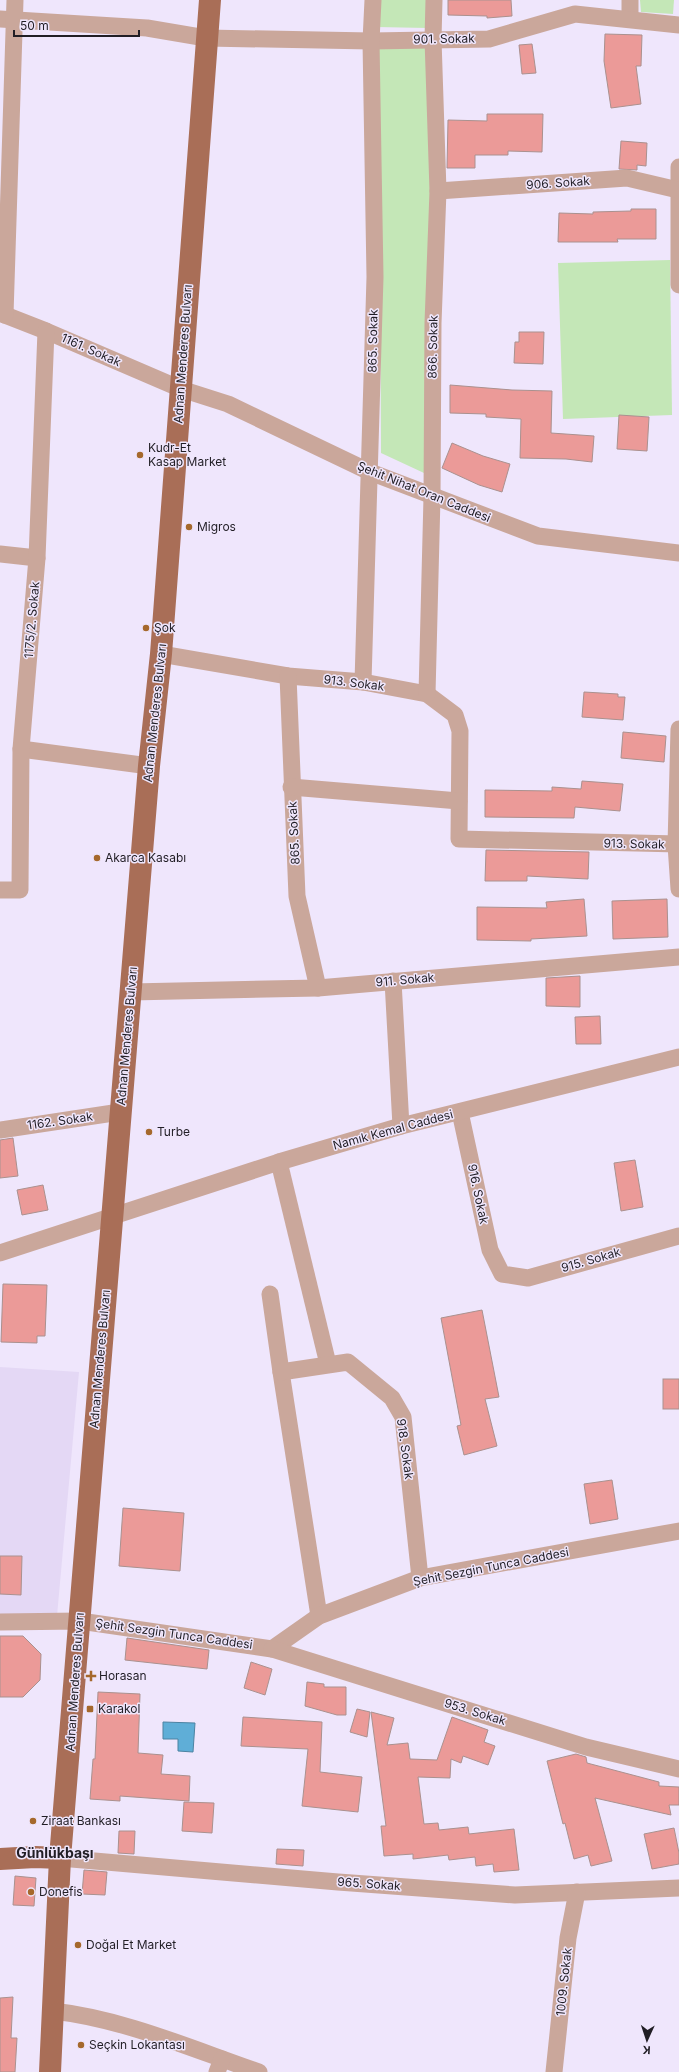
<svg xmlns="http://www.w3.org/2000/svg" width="679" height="2072" viewBox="0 0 679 2072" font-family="Inter,sans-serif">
<rect width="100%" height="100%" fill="#efe6fc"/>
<path fill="#e4d8f5" d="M0,1367L79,1372L57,1616L0,1615Z"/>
<g fill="#c4e7b7">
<path d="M378,0H429L428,28L376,27Z"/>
<path d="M640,0H674L673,14L641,12Z"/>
<path d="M426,45L431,196L424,473L381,453L380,202L375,47Z"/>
<path d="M670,260L672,415L563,419L558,263Z"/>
</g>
<path fill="#5faed7" stroke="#4c83a2" d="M163,1722L195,1723L193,1752L178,1751V1739H163Z"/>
<g fill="#eb9a98" stroke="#aa918f">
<path d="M448,0H511L512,16L487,18V16L448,15Z"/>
<path d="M605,34L642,35L641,66H636L641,104L611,108L604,61Z"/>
<path d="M532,44L536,73L522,74L519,45Z"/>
<path d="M487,114H543L542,152L508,151V155H475V168H447L448,120L487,121Z"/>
<path d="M621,141L647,143L646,166L637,165V170L619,169Z"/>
<path d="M631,209H656V239H617L618,242H558L559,213L593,214V212L631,211Z"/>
<path d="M519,332H544L543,364L514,363L515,342H519Z"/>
<path d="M450,385L512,390L552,391L551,433L594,436L592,462L566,459L520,458L521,419L486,417V414L450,413Z"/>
<path d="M619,415L649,417L647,451L617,449Z"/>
<path d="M452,443L483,456L510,464L502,492L479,485L442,468Z"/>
<path d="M584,692L618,694V697H625L623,720L582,717Z"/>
<path d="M623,732L666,736L664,762L621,758Z"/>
<path d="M582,781L623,784L620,811L575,807L574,818L485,817V790L552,791V787L581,789Z"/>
<path d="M486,850L589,852L588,879L527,876V881H485Z"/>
<path d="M584,899L587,936L531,939V941L477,940V907L547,908L546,902Z"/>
<path d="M667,899L668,937L613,939L612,901Z"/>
<path d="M580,976V1007L546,1006V978Z"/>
<path d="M600,1016L601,1044H576L575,1017Z"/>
<path d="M13,1138L18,1176L0,1178V1140Z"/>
<path d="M635,1160L643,1207L621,1211L614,1163Z"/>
<path d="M43,1185L48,1210L22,1215L17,1190Z"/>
<path d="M3,1284L47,1285L45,1336H37V1343L1,1342Z"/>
<path d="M482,1310L499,1397L485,1399L497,1446L464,1455L457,1426L461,1425L441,1318Z"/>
<rect x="663" y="1379" width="16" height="30"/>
<path d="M612,1480L618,1519L590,1524L584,1484Z"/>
<path d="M123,1508L184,1513L180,1571L119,1566Z"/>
<path d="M0,1556H22L21,1595L0,1594Z"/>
<path d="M0,1636H23L41,1654L40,1680L23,1697H0Z"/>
<path d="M127,1638L209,1650L207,1669L125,1660Z"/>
<path d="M251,1662L272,1669L265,1695L244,1688Z"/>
<path d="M307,1682L324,1684V1687H346V1715H337L305,1706Z"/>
<path d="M98,1692L140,1694L138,1753L163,1755L161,1774L190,1776L189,1801L120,1796V1801L90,1799L93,1759H95Z"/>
<path d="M357,1709L370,1712L367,1737L350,1732Z"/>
<path d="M371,1712L394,1718L387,1745L408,1743L410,1759L437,1760L452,1717L488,1730L484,1742L495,1746L488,1765L463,1756L461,1763L451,1759L450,1778L418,1777L424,1824L438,1823L439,1830L468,1827L469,1834L514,1829L519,1870L494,1872L493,1864L476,1866L475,1857L449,1860L448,1855L413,1859V1854L384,1856L381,1826H386Z"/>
<path d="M243,1717L322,1722L320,1772L362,1777L358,1812L302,1806L308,1749L241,1746Z"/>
<path d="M576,1754L586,1757L587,1763L659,1782V1786L679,1787V1805H669L671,1815L595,1798L612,1861L591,1866L588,1855L574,1859L565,1823L563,1824L547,1761Z"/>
<path d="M184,1802L214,1803L212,1833L182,1831Z"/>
<path d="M674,1828L679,1853V1864L652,1869L644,1834Z"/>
<path d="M119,1831H135L134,1854L118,1853Z"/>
<path d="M277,1849L304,1850L303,1866L276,1864Z"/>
<path d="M84,1870L107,1872L105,1895L82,1894Z"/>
<path d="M15,1876L36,1878L34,1906L13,1905Z"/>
<path d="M13,1997L11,2038H17L15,2072H0V1998Z"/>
</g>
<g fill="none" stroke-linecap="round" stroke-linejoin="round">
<g stroke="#caa79b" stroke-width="17">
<path d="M630,0V19"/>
<path d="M0,19L147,28L206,38L371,41L489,39L575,14L679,25"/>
<path d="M679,167V285"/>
<path d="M438,191L627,178L678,190"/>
<path d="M0,313L46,331L181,389L228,404L370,472L538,536L679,553"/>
<path d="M5,315L15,0"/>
<path d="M0,554L37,558"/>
<path d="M161,654L288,676L363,682L427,694L455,715L460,731L459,839L679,844"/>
<path d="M288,676L297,896L318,988"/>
<path d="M363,682L375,277L371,41L373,0"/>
<path d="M427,694L432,497L433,323L438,191L433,39L434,0"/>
<path d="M679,729L676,845L679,889"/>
<path d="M21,749L149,766"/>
<path d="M291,787L459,801"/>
<path d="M0,890H20L21,749L37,558L46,331"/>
<path d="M393,981L401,1126"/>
<path d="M131,992L318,988L679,957"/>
<path d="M460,1112L490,1250L502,1274L528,1278L679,1236"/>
<path d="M0,1130L120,1112"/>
<path d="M279,1162L328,1364"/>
<path d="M0,1253L279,1162L401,1126L679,1057"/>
<path d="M270,1294L281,1372L319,1616"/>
<path d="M281,1372L348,1362L392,1398L403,1417L420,1578"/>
<path d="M0,1622L80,1621L272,1649L319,1616L420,1578L679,1531"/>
<path d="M272,1649L586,1747L679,1769"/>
<path d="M60,1858L338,1882L515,1895L679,1888"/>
<path d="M53,2011C124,2019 192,2049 259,2072"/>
<path d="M217,2072L222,2059"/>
<path d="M554,2072L568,1938L577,1892"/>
</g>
<g stroke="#a96e57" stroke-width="22">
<path d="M0,1859L35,1857L60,1858"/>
<path d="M50,2072L60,1858L149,766L161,654L210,0"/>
</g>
</g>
<g fill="#a5682c" stroke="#efe6fc" stroke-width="1.5">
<circle cx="140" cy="455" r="4"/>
<circle cx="189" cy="527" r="4"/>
<circle cx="146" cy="628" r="4"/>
<circle cx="97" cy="858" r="4"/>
<circle cx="149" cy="1132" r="4"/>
<path d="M89 1670h4v4h4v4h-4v4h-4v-4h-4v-4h4z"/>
<rect x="86" y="1705" width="8" height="8" rx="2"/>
<circle cx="33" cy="1821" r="4"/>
<circle cx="31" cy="1892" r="4"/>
<circle cx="78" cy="1945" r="4"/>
<circle cx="81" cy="2045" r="4"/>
</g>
<g text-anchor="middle" stroke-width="3" stroke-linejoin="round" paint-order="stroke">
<g font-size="12" fill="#211e25" stroke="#efe6fc">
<text transform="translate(444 39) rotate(-1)" y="4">901. Sokak</text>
<text transform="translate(558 183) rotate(-4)" y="4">906. Sokak</text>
<text transform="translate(373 341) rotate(-89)" y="4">865. Sokak</text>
<text transform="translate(433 347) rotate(-89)" y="4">866. Sokak</text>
<text transform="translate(91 350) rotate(24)" y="4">1161. Sokak</text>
<text transform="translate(183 354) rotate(-86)" y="4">Adnan Menderes Bulvarı</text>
<text transform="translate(424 492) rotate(22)" y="4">Şehit Nihat Oran Caddesi</text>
<text transform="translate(32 620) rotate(-85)" y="4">1175/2. Sokak</text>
<text transform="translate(354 683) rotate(7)" y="4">913. Sokak</text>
<text transform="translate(155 713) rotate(-84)" y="4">Adnan Menderes Bulvarı</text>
<text transform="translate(294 833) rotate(-93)" y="4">865. Sokak</text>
<text transform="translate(634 844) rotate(1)" y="4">913. Sokak</text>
<text transform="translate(405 980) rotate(-5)" y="4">911. Sokak</text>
<text transform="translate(127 1036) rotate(-85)" y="4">Adnan Menderes Bulvarı</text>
<text transform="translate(60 1121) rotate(-8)" y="4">1162. Sokak</text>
<text transform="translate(393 1130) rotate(-15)" y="4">Namık Kemal Caddesi</text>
<text transform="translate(478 1194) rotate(78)" y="4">916. Sokak</text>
<text transform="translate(591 1260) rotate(-16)" y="4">915. Sokak</text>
<text transform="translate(100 1359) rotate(-85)" y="4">Adnan Menderes Bulvarı</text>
<text transform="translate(405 1449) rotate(82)" y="4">918. Sokak</text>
<text transform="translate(491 1567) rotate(-11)" y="4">Şehit Sezgin Tunca Caddesi</text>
<text transform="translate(174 1634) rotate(8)" y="4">Şehit Sezgin Tunca Caddesi</text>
<text transform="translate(75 1682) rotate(-86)" y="4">Adnan Menderes Bulvarı</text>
<text transform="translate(475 1712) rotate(17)" y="4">953. Sokak</text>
<text transform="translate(369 1884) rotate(4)" y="4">965. Sokak</text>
<text transform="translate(564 1982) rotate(-84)" y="4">1009. Sokak</text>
</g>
<g font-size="12" fill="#211e25" stroke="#efe6fc" text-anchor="start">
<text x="148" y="452">Kudr-Et<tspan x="148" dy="14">Kasap Market</tspan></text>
<text x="197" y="531">Migros</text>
<text x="154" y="632">Şok</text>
<text x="105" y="862">Akarca Kasabı</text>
<text x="157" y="1136">Turbe</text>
<text x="99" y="1680">Horasan</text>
<text x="98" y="1713">Karakol</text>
<text x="41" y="1825">Ziraat Bankası</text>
<text x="39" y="1896">Donefis</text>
<text x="86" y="1949">Doğal Et Market</text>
<text x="89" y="2049">Seçkin Lokantası</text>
</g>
<g font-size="14" font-weight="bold" fill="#211e25" stroke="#efe6fc">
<text x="55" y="1858">Günlükbaşı</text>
</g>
</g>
<g transform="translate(647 2040) rotate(183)" stroke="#efe6fc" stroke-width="3" paint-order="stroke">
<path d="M0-3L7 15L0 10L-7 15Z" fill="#211e25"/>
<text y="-6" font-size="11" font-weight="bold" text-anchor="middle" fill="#211e25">K</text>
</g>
<path d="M14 30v6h125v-6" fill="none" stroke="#211e25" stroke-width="2"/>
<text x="20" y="30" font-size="12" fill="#211e25" stroke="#efe6fc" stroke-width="3" paint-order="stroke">50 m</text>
</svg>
